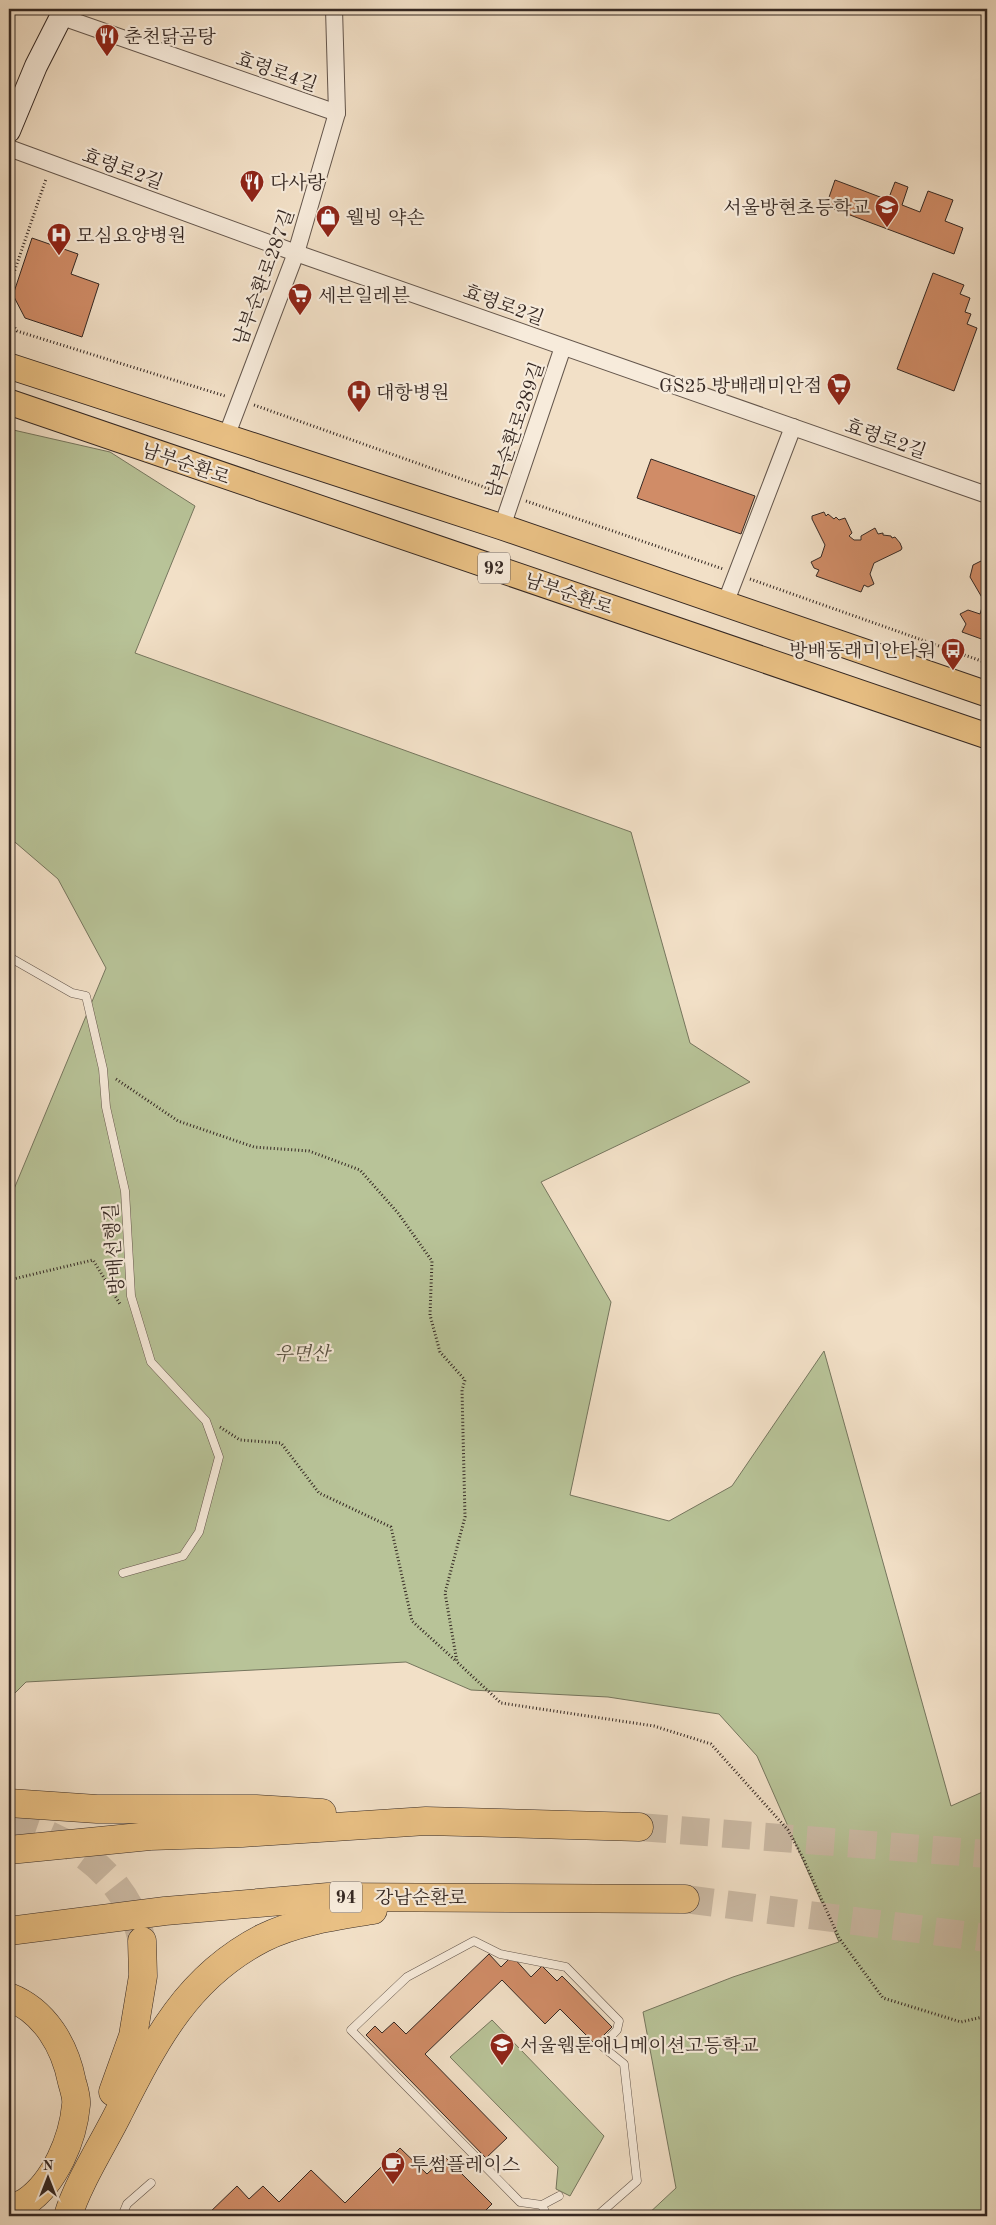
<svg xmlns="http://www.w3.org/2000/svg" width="996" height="2225" viewBox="0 0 996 2225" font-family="'Old Standard TT','Noto Serif KR',serif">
<rect width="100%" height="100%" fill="#f2e0c7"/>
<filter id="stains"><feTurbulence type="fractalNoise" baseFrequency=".004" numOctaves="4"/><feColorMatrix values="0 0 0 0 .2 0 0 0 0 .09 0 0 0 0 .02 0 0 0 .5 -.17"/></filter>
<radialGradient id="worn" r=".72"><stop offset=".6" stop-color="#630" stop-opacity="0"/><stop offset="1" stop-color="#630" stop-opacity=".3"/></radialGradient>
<g fill="#b8c398" stroke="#76765e">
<path d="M9,429L110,452L195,506L135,653L631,832L690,1043L750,1082L541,1182L611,1302L570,1495L669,1521L732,1486L824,1351L951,1806L987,1790V2216H646L676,2188L643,2012L733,1977L839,1942L757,1756L719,1714L608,1697L471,1690L406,1662L26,1682L9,1699V1201L106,968L58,879L9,837Z"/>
<path d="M492,2020L604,2136L570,2196L556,2189L558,2167L450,2057Z"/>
</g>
<g fill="#d08c67" stroke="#352823">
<path d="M835,180L888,200L895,182L908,187L902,205L920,212L928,191L953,200L945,221L963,228L954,254L826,206Z"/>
<path d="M32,238L78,254L71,274L99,284L82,337L25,318L13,295Z"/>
<path d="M933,273L964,285L960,294L970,298L965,312L971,314L967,324L977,328L954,391L897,369Z"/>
<path d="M651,459L755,496L741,534L637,498Z"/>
<path d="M824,512L826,516L828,514L834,519L836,517L839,520L845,518L852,533L849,536L854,540H861V536L875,528L878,534L883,533V535L891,536L892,538L895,537L900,543L902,548L901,550L874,563L870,574L874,584L868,587L864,585L861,592L816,576L819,570L814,568L811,562L821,557L825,545L812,519V516Z"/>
<path d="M981,561L983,566L987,567V641L962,632L966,624L960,614L968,610L980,614L984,601L970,577L973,565Z"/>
<path d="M489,1954L501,1967L512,1956L531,1977L542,1966L557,1981L562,1976L612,2027L595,2044L560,2009L545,2024L502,1980L425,2054L507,2138L486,2158L366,2035L375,2026L382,2033L394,2022L406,2034Z"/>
<path d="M400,2148L427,2174L445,2157L492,2204L480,2216H206L237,2186L249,2199L263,2186L279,2202L311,2170L345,2203Z"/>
</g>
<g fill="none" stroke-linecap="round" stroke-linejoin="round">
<g stroke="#ccbba6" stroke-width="28" stroke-dasharray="28 14" stroke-linecap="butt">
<path d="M9,1823C69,1834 126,1876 141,1937"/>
<path d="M639,1827L987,1854"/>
<path d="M685,1899L987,1938"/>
</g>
<defs>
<g id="lane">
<path d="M9,957L72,993L86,996L103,1069L106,1107L125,1191L131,1296L151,1362L206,1421L219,1457L199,1532L183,1556L123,1573"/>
<path d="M559,2196L542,2205L520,2202L351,2030L407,1977L474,1941L500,1954L566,1967L619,2021L617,2030L602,2046L624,2064L637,2181L597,2216"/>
<path d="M542,2205L547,2216"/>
<path d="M122,2216L127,2204L151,2183"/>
</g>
<g id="street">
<path d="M62,17L337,113"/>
<path d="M9,148L296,253L987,495"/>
<path d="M226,437L296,253L337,113L334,9"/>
<path d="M502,527L563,347"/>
<path d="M725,604L793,427"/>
</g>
<path id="secondary" d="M9,131L36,66L65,9"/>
<g id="primary">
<path d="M9,366L502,527L987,694"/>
<path d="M9,402L987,736"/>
</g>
<g id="highway">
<path d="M9,1803L97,1809H256L322,1813"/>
<path d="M9,1850L150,1836L242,1833L426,1821L639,1827"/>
<path d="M9,1931L165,1911L328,1897L685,1899"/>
<path d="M9,1997C45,2011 65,2046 72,2082C74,2089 77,2098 76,2105C73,2139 55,2182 26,2202C21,2205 14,2208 9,2210"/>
<path d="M113,2092L133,2036L143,1976L142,1941"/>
<path d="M68,2216C77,2185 103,2144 118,2114C155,2041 187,1977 263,1938C297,1921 337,1916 373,1910"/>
</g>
</defs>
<use href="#lane" stroke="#64564c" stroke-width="9"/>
<use href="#street" stroke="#64564c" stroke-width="18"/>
<use href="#secondary" stroke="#352823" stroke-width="24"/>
<use href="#primary" stroke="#352823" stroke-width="27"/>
<use href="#highway" stroke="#352823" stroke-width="29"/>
<g stroke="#352823" stroke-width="3" stroke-dasharray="1 2.5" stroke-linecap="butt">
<path d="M9,287L46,179"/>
<path d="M9,319L17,331L225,396"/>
<path d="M254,405L498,492"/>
<path d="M526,501L723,569"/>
<path d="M750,579L987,663"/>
<path d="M116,1079L178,1121L254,1147L309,1151L360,1170L398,1213L432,1261L430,1315L440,1352L465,1380L462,1390L465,1517L445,1593L457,1662L501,1703L654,1726L711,1744L788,1830L803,1858L839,1938L883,1998L961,2022L987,2016"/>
<path d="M9,1280L93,1260L120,1304"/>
<path d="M220,1427L240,1440L281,1443L319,1493L391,1527L412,1621L456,1661"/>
</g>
<use href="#lane" stroke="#f7ebdb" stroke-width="8"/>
<use href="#street" stroke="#f7ebdb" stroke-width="16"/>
<use href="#secondary" stroke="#f7ebdb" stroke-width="22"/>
<use href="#primary" stroke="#e9c084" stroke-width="25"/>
<use href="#highway" stroke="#e9c084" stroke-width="28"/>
</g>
<defs>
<symbol id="restaurant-pin" viewBox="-11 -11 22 30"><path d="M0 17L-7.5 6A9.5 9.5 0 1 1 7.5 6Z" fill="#8f2418" stroke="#f7ebdb"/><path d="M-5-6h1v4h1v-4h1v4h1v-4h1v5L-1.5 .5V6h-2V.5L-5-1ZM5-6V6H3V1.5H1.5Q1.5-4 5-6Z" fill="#fff"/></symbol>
<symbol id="school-pin" viewBox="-11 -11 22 30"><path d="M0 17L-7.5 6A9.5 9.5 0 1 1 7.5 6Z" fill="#8f2418" stroke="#f7ebdb"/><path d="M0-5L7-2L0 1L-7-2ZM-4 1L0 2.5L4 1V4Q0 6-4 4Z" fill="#fff"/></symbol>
<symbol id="shop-pin" viewBox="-11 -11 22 30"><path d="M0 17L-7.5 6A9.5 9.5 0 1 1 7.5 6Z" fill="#8f2418" stroke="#f7ebdb"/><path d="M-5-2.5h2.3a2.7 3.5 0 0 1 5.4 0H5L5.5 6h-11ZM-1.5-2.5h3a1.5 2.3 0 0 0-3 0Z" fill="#fff"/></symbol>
<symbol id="hospital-pin" viewBox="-11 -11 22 30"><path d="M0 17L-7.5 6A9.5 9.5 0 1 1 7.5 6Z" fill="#8f2418" stroke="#f7ebdb"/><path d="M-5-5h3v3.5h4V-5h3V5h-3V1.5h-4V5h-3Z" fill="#fff"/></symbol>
<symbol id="supermarket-pin" viewBox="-11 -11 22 30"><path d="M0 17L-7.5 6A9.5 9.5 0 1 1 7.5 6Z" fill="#8f2418" stroke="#f7ebdb"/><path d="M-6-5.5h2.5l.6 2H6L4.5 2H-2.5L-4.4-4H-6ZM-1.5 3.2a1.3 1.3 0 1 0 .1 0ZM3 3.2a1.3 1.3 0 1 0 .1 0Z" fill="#fff"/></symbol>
<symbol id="bus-pin" viewBox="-11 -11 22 30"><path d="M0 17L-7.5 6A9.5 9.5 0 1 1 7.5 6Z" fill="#8f2418" stroke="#f7ebdb"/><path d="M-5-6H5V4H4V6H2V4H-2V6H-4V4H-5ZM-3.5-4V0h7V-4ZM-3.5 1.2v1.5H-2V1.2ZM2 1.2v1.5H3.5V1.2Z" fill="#fff"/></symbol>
<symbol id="cafe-pin" viewBox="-11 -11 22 30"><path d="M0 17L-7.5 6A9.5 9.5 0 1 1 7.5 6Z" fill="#8f2418" stroke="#f7ebdb"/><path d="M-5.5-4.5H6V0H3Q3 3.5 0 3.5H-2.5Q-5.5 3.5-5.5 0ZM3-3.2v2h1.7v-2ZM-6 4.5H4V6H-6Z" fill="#fff"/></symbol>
</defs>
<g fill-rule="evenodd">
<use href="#restaurant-pin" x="93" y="22" width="28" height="38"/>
<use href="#restaurant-pin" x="238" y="168" width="28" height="38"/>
<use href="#school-pin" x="873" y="193" width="28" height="38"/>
<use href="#shop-pin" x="314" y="203" width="28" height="38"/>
<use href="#hospital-pin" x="45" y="221" width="28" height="38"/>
<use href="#supermarket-pin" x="286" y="281" width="28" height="38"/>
<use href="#supermarket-pin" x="825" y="371" width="28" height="38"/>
<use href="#hospital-pin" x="345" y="378" width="28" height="38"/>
<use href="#bus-pin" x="939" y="636" width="28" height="38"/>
<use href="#school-pin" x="488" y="2031" width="28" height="38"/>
<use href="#cafe-pin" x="379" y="2150" width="28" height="38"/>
</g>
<g text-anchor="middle" stroke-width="4.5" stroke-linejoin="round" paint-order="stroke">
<g fill="#f7ebdb" stroke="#6f625a" stroke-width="1">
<rect x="478" y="552.5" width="32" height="31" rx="4"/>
<rect x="330" y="1881.5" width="32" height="31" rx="4"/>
</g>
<g font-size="18" font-weight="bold" fill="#352823">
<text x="494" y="574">92</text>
<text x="346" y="1903">94</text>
</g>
<g font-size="19" fill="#352823" stroke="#f7ebdb" text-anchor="start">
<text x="124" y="43">춘천닭곰탕</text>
<text x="270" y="189">다사랑</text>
<text x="870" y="214" text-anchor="end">서울방현초등학교</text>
<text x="346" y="224">웰빙 약손</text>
<text x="76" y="242">모심요양병원</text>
<text x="318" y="302">세븐일레븐</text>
<text x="822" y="392" text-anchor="end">GS25 방배래미안점</text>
<text x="376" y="399">대항병원</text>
<text x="936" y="657" text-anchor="end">방배동래미안타워</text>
<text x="520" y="2052">서울웹툰애니메이션고등학교</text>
<text x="410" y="2171">투썸플레이스</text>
</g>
<g font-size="19" fill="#352823" stroke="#f7ebdb">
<text transform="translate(277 71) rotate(19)" y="7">효령로4길</text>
<text transform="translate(123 168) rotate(20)" y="7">효령로2길</text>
<text transform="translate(263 277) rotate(-70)" y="7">남부순환로287길</text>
<text transform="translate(504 304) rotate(20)" y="7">효령로2길</text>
<text transform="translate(514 430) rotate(-71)" y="7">남부순환로289길</text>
<text transform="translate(886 438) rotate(19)" y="7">효령로2길</text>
<text transform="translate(186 463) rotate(19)" y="7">남부순환로</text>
<text transform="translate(569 593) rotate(19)" y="7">남부순환로</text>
<text transform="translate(113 1249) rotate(-94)" y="7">방배선행길</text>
<text x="421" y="1904">강남순환로</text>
</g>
<g font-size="19" font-style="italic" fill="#564f40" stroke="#f7ebdb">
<text x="302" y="1360">우면산</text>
</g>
</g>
<rect width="996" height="2225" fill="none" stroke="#f2e0c7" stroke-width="30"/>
<rect x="10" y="10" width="976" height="2205" fill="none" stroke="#352823" stroke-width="2.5"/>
<rect x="15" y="15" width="966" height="2195" fill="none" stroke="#352823"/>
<g transform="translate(48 2178)" stroke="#f7ebdb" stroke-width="4" paint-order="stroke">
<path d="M0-4L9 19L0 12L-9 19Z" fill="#352823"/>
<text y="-8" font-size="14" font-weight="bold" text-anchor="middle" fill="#352823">N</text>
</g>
<rect width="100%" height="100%" filter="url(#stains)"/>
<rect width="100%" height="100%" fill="url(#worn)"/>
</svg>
